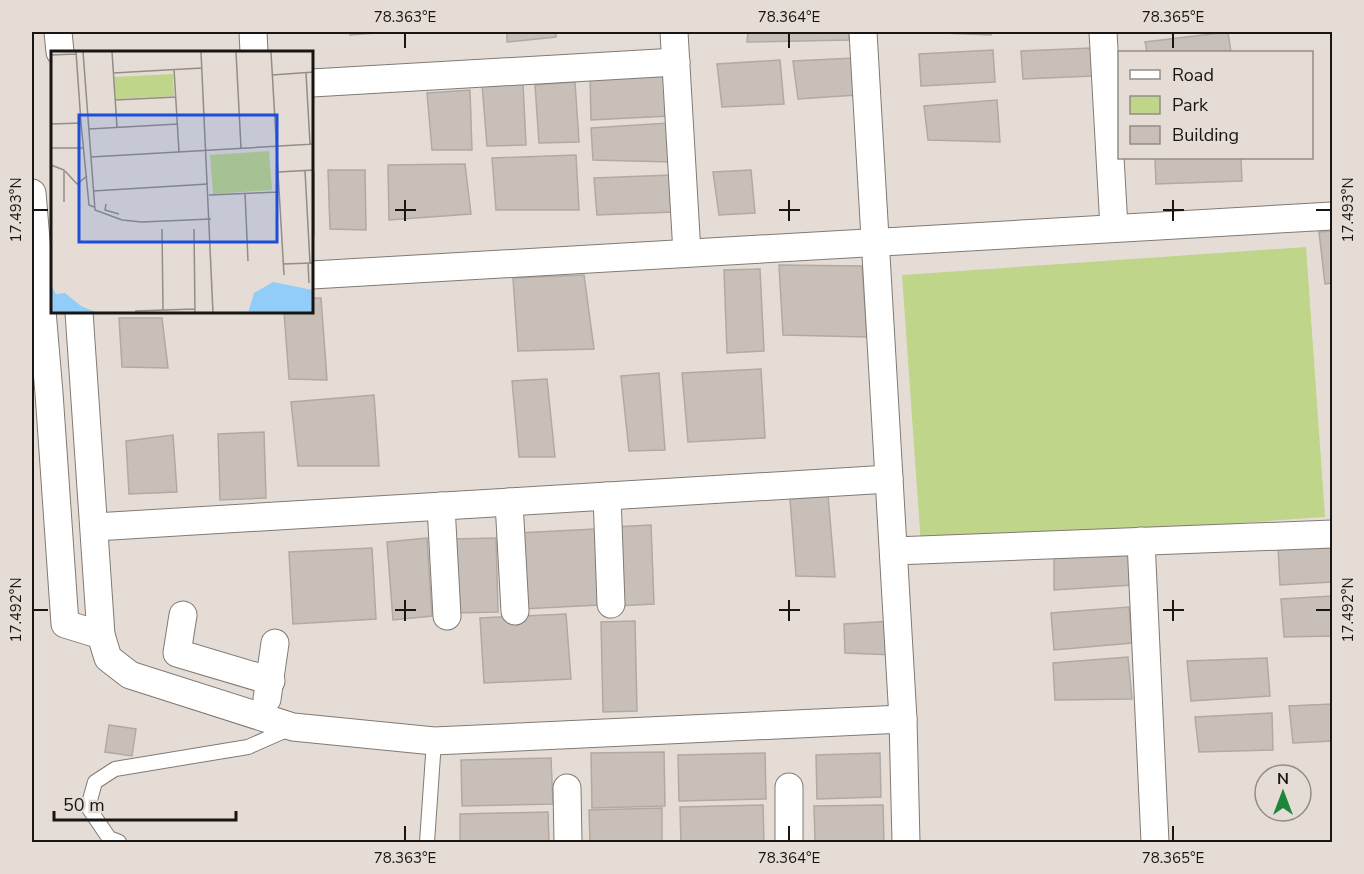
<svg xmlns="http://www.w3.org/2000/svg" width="1364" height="874" viewBox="0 0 1364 874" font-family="'Nunito Sans',sans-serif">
<rect width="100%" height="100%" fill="#e5ddd5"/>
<path fill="#bfd589" d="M1306,247L1325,517L921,545L902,275Z"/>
<g fill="#c8c0b8" stroke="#b1a9a2" stroke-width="1.5">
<path d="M350,32H390L350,35Z"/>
<path d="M507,32H556V37L507,42Z"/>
<path d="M748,32H849V40L747,42Z"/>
<path d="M915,32H991V35Z"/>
<path d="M1228,32L1231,52H1147L1145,42Z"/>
<path d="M1091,48L1092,76L1023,79L1021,51Z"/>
<path d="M993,50L995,82L921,86L919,54Z"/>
<path d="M854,58L857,95L798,99L793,61Z"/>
<path d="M780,60L784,104L722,107L717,64Z"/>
<path d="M664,71L669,116L591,120L590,75Z"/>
<path d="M575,82L579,142L539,143L535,85Z"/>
<path d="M523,83L526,145L487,146L482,84Z"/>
<path d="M470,90L472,150H432L427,93Z"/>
<path d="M997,100L1000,142L928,140L924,106Z"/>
<path d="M668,123L671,162L593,160L591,128Z"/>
<path d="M576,155L579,210H496L492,158Z"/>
<path d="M1155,158H1241L1242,181L1156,184Z"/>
<path d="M465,164L471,214L389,220L388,165Z"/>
<path d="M328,170H365L366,230L330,229Z"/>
<path d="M751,170L755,213L719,215L713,172Z"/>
<path d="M314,172V235H312Z"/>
<path d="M672,175L674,212L597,215L594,178Z"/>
<path d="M1332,231V283L1325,284L1319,232Z"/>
<path d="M779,265L862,266L867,337L783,335Z"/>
<path d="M760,269L764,351L727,353L724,270Z"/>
<path d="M584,275L594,349L518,351L513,278Z"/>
<path d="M312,298H321L327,380L289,379L284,312H312Z"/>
<path d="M119,318H162L168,368L122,367Z"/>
<path d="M761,369L765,438L688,442L682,373Z"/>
<path d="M659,373L665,450L629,451L621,376Z"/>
<path d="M547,379L555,457H519L512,381Z"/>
<path d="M374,395L379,466H298L291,402Z"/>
<path d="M264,432L266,498L220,500L218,434Z"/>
<path d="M173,435L177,492L129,494L126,441Z"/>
<path d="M828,495L835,577L796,576L790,499Z"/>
<path d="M651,525L654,604L617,606L613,527Z"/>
<path d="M595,529L599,605L522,609L518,533Z"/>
<path d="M427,538L432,616L393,620L387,542Z"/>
<path d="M496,538L498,612L454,613L452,539Z"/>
<path d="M1332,542V582L1280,585L1278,547Z"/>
<path d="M372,548L376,619L293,624L289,552Z"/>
<path d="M1131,551L1133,585L1054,590V557Z"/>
<path d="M1332,596V636L1284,637L1281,599Z"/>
<path d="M1129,607L1132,643L1054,650L1051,613Z"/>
<path d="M566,614L571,679L484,683L480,618Z"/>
<path d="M635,621L637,711L603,712L601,622Z"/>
<path d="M893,621L895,655L845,653L844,624Z"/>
<path d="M1128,657L1132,699L1055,700L1053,663Z"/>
<path d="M1267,658L1270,696L1191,701L1187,661Z"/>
<path d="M1332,704V741L1293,743L1289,706Z"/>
<path d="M1272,713L1273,750L1199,752L1195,717Z"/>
<path d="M109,725L136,729L132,756L105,752Z"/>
<path d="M664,752L665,806L592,808L591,753Z"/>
<path d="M765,753L766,799L679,801L678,755Z"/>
<path d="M880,753L881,797L817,799L816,755Z"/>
<path d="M551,758L553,804L462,806L461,760Z"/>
<path d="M763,805L764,842H681L680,807Z"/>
<path d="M883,805L884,842H815L814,806Z"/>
<path d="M662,808V842H590L589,810Z"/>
<path d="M548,812L549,842H460V814Z"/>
</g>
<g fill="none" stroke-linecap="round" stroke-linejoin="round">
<defs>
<g id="service">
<path d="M119,842L109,838L88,807L95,782L115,769L248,747L291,728"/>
<path d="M427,842L434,741"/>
</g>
<g id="minor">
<path d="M58,32L60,52"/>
<path d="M253,32L254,52"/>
<path d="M674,32L687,253"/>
<path d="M863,32L903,719L906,842"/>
<path d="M1103,32L1114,228"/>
<path d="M312,83L676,62"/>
<path d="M32,193L49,393L65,624L101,635"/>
<path d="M312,275L1332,216"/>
<path d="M79,312L101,635L108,658L130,675L293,727L434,741L903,719"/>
<path d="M607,496L611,604"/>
<path d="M509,502L515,611"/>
<path d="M441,506L447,616"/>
<path d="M95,527L889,479"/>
<path d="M1141,541L1155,842"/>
<path d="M894,551L1332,534"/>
<path d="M183,615L177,653L271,681"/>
<path d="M267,699L275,643"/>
<path d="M789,787V842"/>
<path d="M567,788L568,842"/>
</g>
</defs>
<use href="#service" stroke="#817a73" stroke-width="16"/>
<use href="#minor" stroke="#817a73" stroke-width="29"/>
<use href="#service" stroke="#fff" stroke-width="14"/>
<use href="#minor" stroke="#fff" stroke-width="27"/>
</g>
<path fill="none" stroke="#181513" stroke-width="2" d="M405,33V48M789,33V48M1173,33V48M405,200V221M789,200V221M1173,200V221M33,210H48M395,210H416M779,210H800M1163,210H1184M1316,210H1331M405,600V621M789,600V621M1173,600V621M33,610H48M395,610H416M779,610H800M1163,610H1184M1316,610H1331M405,826V841M789,826V841M1173,826V841"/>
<g transform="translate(51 51)">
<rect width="262" height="262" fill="#e5ddd5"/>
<path d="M122,23L123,45L65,48L63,26ZM218,100L221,139L162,143L159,104Z" fill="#bfd589"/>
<path d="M222,231L262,239V262H197L203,242ZM0,234L5,243L14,242L30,255L47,262H0Z" fill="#92cdf7"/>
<path fill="none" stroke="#938d87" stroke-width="1.5" d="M25,1L30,72M32,1L44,159L71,169L91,171L160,168M61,1L66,76M150,1L162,262M185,1L190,97M220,1L233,224M0,4L25,3M123,18L128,101M62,22L151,17M255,22L259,93M221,24L263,21M64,49L125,46M0,73L30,72L38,154L43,156M38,78L127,73M0,97H33M40,106L263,93M0,114L13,119V151M14,120L26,133L36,125M254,120L259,212M227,121L263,119M42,140L157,133M194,142L197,210M158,144L228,141M55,153L54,159L68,163M111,178L112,259M143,178L144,262M257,212L258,232M232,213L261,212M84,260L144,258"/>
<path fill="#1d4ed8" fill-opacity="0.15" stroke="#1d4ed8" stroke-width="3" d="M28,64H226V191H28Z"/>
<rect width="262" height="262" fill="none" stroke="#181513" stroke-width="3"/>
</g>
<rect width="1364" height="874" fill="none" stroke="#e5ddd5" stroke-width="66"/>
<rect x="1118" y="51" width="195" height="108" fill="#e5ddd5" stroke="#938d87" stroke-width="1.5"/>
<rect x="1130" y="70" width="30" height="9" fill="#ffffff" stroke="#938d87" stroke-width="1.5"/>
<text x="1172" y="81" font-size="18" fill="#181513">Road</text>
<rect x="1130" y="96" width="30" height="18" fill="#bfd589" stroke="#938d87" stroke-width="1.5"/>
<text x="1172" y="111" font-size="18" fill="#181513">Park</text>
<rect x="1130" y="126" width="30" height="18" fill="#c8c0b8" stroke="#938d87" stroke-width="1.5"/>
<text x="1172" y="141" font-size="18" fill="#181513">Building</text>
<g transform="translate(1283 793)"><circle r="28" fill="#e5ddd5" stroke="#938d87" stroke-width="1.5"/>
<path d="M0-4.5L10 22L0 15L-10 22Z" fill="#1e853a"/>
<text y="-9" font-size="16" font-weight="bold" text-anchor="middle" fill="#181513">N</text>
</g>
<path d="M54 811v9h182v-9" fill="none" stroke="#181513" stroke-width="3"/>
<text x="63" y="811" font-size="18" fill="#181513" stroke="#e5ddd5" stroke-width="4.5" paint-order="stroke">50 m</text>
<rect x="33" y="33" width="1298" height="808" fill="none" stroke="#181513" stroke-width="2"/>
<g font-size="15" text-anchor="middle" fill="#181513">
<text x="405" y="22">78.363°E</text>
<text x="789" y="22">78.364°E</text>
<text x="1173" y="22">78.365°E</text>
<text transform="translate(16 210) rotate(-90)" y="5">17.493°N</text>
<text transform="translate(1348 210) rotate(-90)" y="5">17.493°N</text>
<text transform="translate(16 610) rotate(-90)" y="5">17.492°N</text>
<text transform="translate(1348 610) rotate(-90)" y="5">17.492°N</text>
<text x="405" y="863">78.363°E</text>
<text x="789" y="863">78.364°E</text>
<text x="1173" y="863">78.365°E</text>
</g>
</svg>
